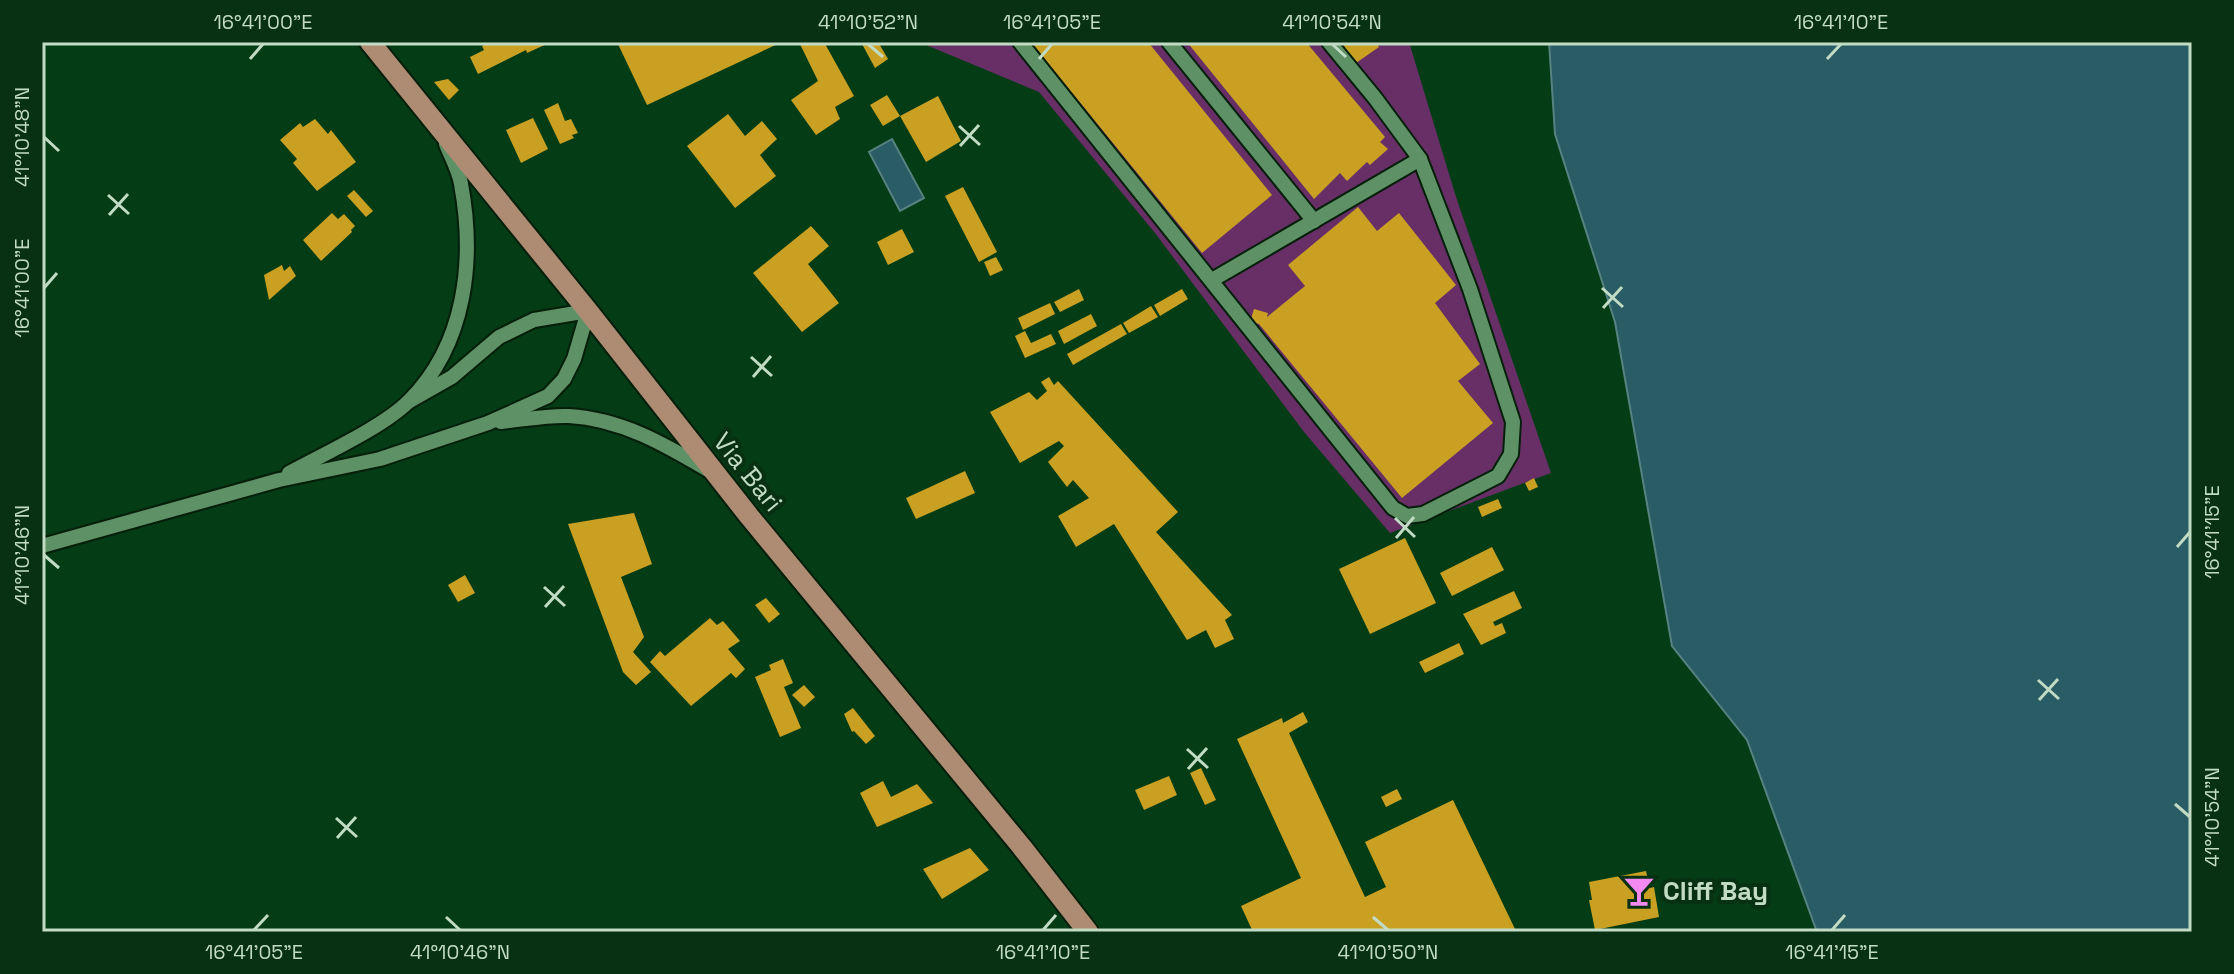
<svg xmlns="http://www.w3.org/2000/svg" width="2234" height="974" viewBox="0 0 2234 974" font-family="'Space Grotesk',sans-serif">
<rect width="100%" height="100%" fill="#043c15"/>
<path fill="#672f66" d="M919,42H1409L1456,197L1551,473L1390,533L1304,432L1155,233L1039,92Z"/>
<g fill="#295c64" stroke="#578281" stroke-width="2">
<path d="M1549,42H2192V932H1817L1747,740L1672,646L1615,322L1555,134Z"/>
<path d="M892,139L924,198L900,211L869,152Z"/>
</g>
<g fill="#caa023">
<path d="M491,42H551L527,53L526,50L478,74L470,57L484,50L482,46Z"/>
<path d="M617,42H782L647,105Z"/>
<path d="M799,42H824L854,96L835,107L840,119L816,135L791,100L818,81Z"/>
<path d="M861,42H878L888,59L875,68Z"/>
<path d="M1031,42H1148L1272,195L1202,253Z"/>
<path d="M1187,42H1306L1385,137L1380,142L1388,149L1370,165L1367,162L1347,181L1340,173L1314,199Z"/>
<path d="M1341,42H1376L1379,47L1356,63Z"/>
<path d="M448,79L459,90L449,100L434,82Z"/>
<path d="M887,95L900,116L883,126L870,105Z"/>
<path d="M938,96L961,141L926,162L900,116Z"/>
<path d="M558,103L565,121L571,119L578,133L572,135L574,138L560,144L544,110Z"/>
<path d="M728,114L745,136L762,121L777,139L760,155L776,176L735,208L687,146Z"/>
<path d="M533,118L548,149L521,163L506,130Z"/>
<path d="M315,119L328,134L331,130L356,162L317,191L293,163L297,159L280,140L300,123L303,127Z"/>
<path d="M963,187L997,252L979,262L945,196Z"/>
<path d="M354,190L373,211L366,217L347,196Z"/>
<path d="M1358,207L1377,231L1399,213L1456,285L1435,303L1480,364L1458,381L1493,423L1402,498L1259,324L1250,322L1254,309L1268,313L1267,317L1305,286L1288,265Z"/>
<path d="M332,213L338,219L344,214L355,226L351,230L352,232L321,261L303,240Z"/>
<path d="M811,226L829,246L808,264L839,303L802,332L753,273Z"/>
<path d="M902,229L914,252L888,265L877,242Z"/>
<path d="M996,257L1003,270L990,276L984,262Z"/>
<path d="M282,265L284,271L290,266L296,276L269,300L264,275Z"/>
<path d="M1079,289L1084,300L1060,312L1054,302Z"/>
<path d="M1182,289L1188,299L1160,316L1154,305Z"/>
<path d="M1050,303L1055,314L1023,330L1018,318Z"/>
<path d="M1151,306L1158,317L1129,333L1123,323Z"/>
<path d="M1091,314L1097,326L1064,344L1058,331Z"/>
<path d="M1121,324L1127,334L1073,365L1067,354Z"/>
<path d="M1025,331L1031,343L1051,334L1056,344L1025,358L1015,336Z"/>
<path d="M1049,377L1054,385L1058,381L1178,512L1156,532L1232,615L1225,620L1234,639L1215,648L1206,630L1187,640L1114,524L1076,547L1058,516L1089,498L1073,480L1067,487L1048,462L1064,446L1059,441L1020,463L990,412L1029,392L1037,400L1047,391L1041,382Z"/>
<path d="M965,471L975,493L916,519L906,498Z"/>
<path d="M1534,478L1538,487L1529,491L1525,483Z"/>
<path d="M1498,499L1502,508L1482,517L1478,507Z"/>
<path d="M634,513L652,564L621,577L644,637L633,652L651,672L636,685L623,672L568,524Z"/>
<path d="M1405,538L1436,603L1370,634L1339,569Z"/>
<path d="M1492,547L1504,570L1452,596L1440,573Z"/>
<path d="M465,575L475,593L458,602L448,585Z"/>
<path d="M1514,591L1522,608L1493,622L1495,626L1502,623L1506,633L1481,645L1463,614Z"/>
<path d="M766,598L780,614L769,623L755,605Z"/>
<path d="M710,618L717,625L723,621L740,641L728,649L745,669L736,678L731,673L691,706L650,662L660,651L665,656Z"/>
<path d="M1459,643L1464,654L1425,673L1419,662Z"/>
<path d="M783,659L793,683L784,687L801,728L780,737L755,677L771,670L769,665Z"/>
<path d="M804,685L815,697L804,707L792,695Z"/>
<path d="M853,708L875,736L866,744L854,731L852,732L844,714Z"/>
<path d="M1303,712L1308,722L1289,733L1365,897L1386,887L1365,842L1453,800L1515,929L1510,932H1253L1241,906L1301,878L1237,739L1282,718L1283,723Z"/>
<path d="M1201,768L1216,800L1205,805L1190,773Z"/>
<path d="M1169,776L1177,795L1144,810L1135,790Z"/>
<path d="M883,781L891,797L917,784L933,803L877,827L860,793Z"/>
<path d="M1397,789L1402,799L1386,807L1381,797Z"/>
<path d="M970,848L989,870L942,899L923,869Z"/>
<path d="M1646,871L1650,888L1654,887L1659,917L1595,930L1589,900H1592L1589,882Z"/>
</g>
<g fill="none" stroke-linecap="round" stroke-linejoin="round">
<defs>
<g id="minor">
<path d="M1020,42L1393,508L1407,516L1423,514L1498,476L1511,454L1513,422L1470,289L1420,159L1375,98L1329,42"/>
<path d="M1169,42L1314,221"/>
<path d="M1212,280L1420,159"/>
<path d="M501,422C523,420 547,415 569,416C621,419 664,444 708,470"/>
<path d="M289,473C324,454 383,427 409,401C466,344 475,260 461,184C459,171 451,157 446,144"/>
<path d="M42,546L279,480L380,459L488,423L548,396L564,379L574,359L588,311L534,320L499,337L452,377L408,402"/>
</g>
<path id="major" d="M370,42L588,311L749,516L1021,846L1088,932"/>
</defs>
<use href="#minor" stroke="#051f0a" stroke-width="18"/>
<use href="#major" stroke="#051f0a" stroke-width="24"/>
<use href="#minor" stroke="#5e9165" stroke-width="14"/>
<use href="#major" stroke="#ad8c73" stroke-width="20"/>
</g>
<path fill="none" stroke="#c1dbc4" stroke-width="3" d="M868,44L883,57M1332,44L1346,57M250,59L263,44M1039,59L1052,44M1827,59L1841,44M959,126L980,145M44,137L59,151M960,146L979,125M108,195L129,214M109,215L128,194M44,288L57,273M1602,288L1623,307M1603,308L1622,287M751,357L772,376M753,377L771,356M1395,518L1415,537M1396,538L1414,517M2177,547L2190,532M44,555L59,568M544,587L565,606M545,607L564,586M2038,680L2059,699M2039,700L2058,679M1187,749L1208,768M1188,769L1207,748M2175,804L2190,817M336,818L357,837M337,838L356,817M446,917L460,930M1373,917L1388,930M254,930L268,915M1043,930L1056,915M1832,930L1845,915"/>
<defs>
<symbol id="bar-bare" viewBox="-9 -9 18 18"><path d="M-6-5H6L.8 .8V4.5H3.5V6h-7V4.5H-.8V.8Z" fill="#f489f1" stroke="#083012" stroke-width="2.5" paint-order="stroke"/></symbol>
</defs>
<g fill-rule="evenodd">
<use href="#bar-bare" x="1617" y="869" width="44" height="44"/>
</g>
<g text-anchor="middle" stroke-width="8" stroke-linejoin="round" paint-order="stroke">
<g font-size="26" fill="#c1dbc4" stroke="#083012">
<text transform="translate(748 472) rotate(51)" y="9">Via Bari</text>
</g>
<g font-size="26" font-weight="bold" fill="#c1dbc4" stroke="#083012" text-anchor="start">
<text x="1663" y="900">Cliff Bay</text>
</g>
</g>
<rect width="2234" height="974" fill="none" stroke="#083012" stroke-width="88"/>
<rect x="44" y="44" width="2146" height="886" fill="none" stroke="#c1dbc4" stroke-width="3"/>
<g font-size="20" text-anchor="middle" fill="#c1dbc4">
<text x="263" y="29">16°41'00"E</text>
<text x="868" y="29">41°10'52"N</text>
<text x="1052" y="29">16°41'05"E</text>
<text x="1332" y="29">41°10'54"N</text>
<text x="1841" y="29">16°41'10"E</text>
<text transform="translate(22 137) rotate(-90)" y="7">41°10'48"N</text>
<text transform="translate(22 288) rotate(-90)" y="7">16°41'00"E</text>
<text transform="translate(2212 532) rotate(-90)" y="7">16°41'15"E</text>
<text transform="translate(22 555) rotate(-90)" y="7">41°10'46"N</text>
<text transform="translate(2212 817) rotate(-90)" y="7">41°10'54"N</text>
<text x="254" y="959">16°41'05"E</text>
<text x="460" y="959">41°10'46"N</text>
<text x="1043" y="959">16°41'10"E</text>
<text x="1388" y="959">41°10'50"N</text>
<text x="1832" y="959">16°41'15"E</text>
</g>
</svg>
